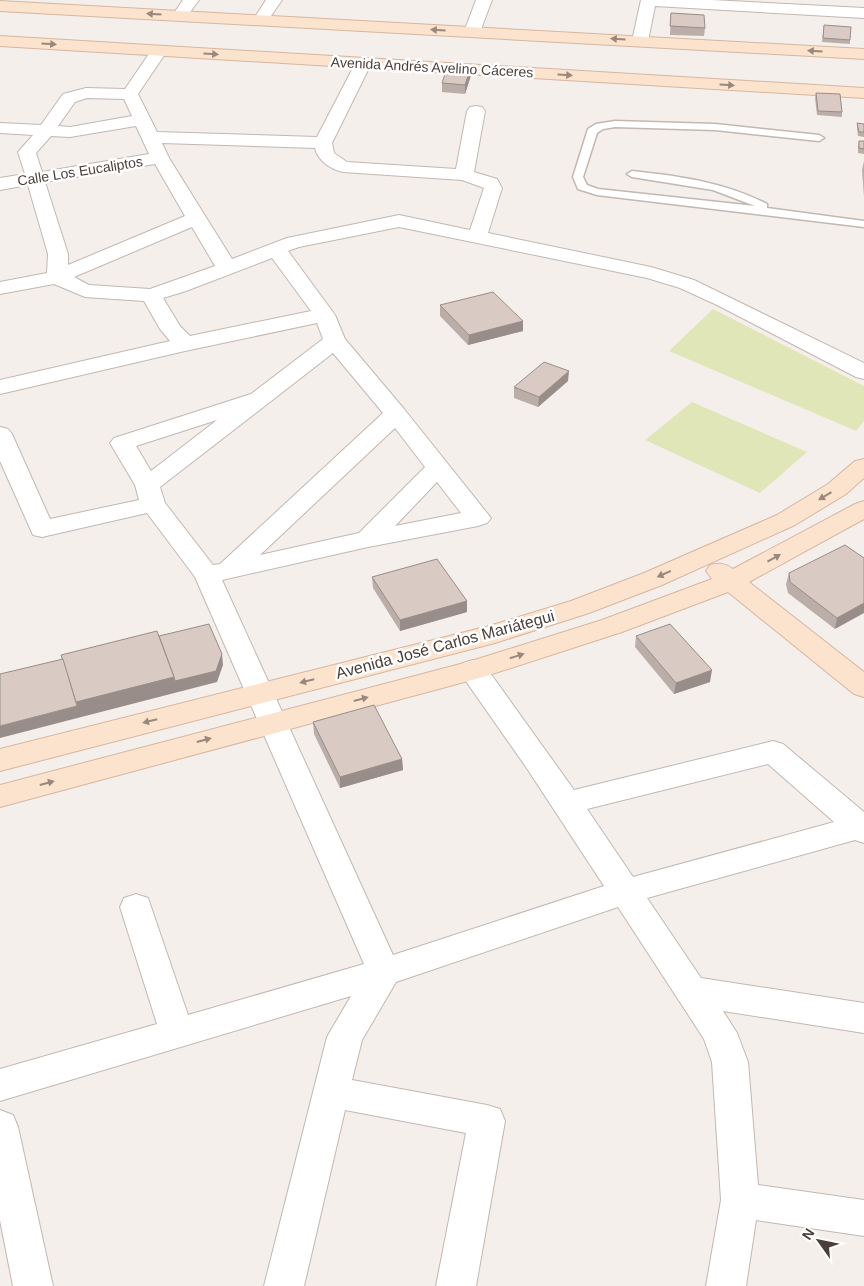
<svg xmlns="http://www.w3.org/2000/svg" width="864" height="1286" viewBox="0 0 864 1286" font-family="Helvetica,sans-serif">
<rect width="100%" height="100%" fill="#f5efeb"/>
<g fill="#e0e6b7">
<path d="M713,309L864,386V421L856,431L669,351Z"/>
<path d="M692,402L807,452L760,493L645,440Z"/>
</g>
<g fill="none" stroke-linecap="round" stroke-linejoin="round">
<defs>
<path id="lane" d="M615,121L715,124L819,135L824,138L819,141L715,130L615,127L603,129L597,133L583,177L587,185L598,189L755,206L713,190L632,177L627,174L632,171C679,176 724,182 767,204V208L864,221V227L597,195L578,189L573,177L588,129L596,124Z"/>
<g id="street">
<path d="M183,0H199L185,19H175L172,16Z"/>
<path d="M266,0H282L266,23H256L253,20Z"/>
<path d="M476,0H492L480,32L478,35H466L464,32Z"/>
<path d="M641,0H712L864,8V18L655,6L648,41L646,44H634L632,41Z"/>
<path d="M159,46L165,48L167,51L138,94L157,132L317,137L356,62L358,59H370L372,62L332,143L334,153L347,162L456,169L467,111L470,107L476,106L482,107L485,111L474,172L497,179L502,188L488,233L651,267L694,280L864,363V379L856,377L717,305L680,288L647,278L399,227L299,247L288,251L335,315L345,339L404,409L491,518L487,523L478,526L368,547L222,580L393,955L604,886L526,767L463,677L459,670L463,663L473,660L483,663L574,790L773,741L783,744L864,812V843L855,840L647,898L701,978L864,1003V1033L723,1011L737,1033L748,1062L758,1185L864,1200V1236L756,1220L746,1286H706L721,1200L712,1062L704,1039L618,907L396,982L362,1040L352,1080L487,1105L500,1109L505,1121L476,1286H436L466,1133L345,1110L304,1286H264L327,1037L351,996L0,1101V1069L157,1024L120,907L124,898L136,894L148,898L188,1015L364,964L195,577L147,513L42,537L33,535L0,461V427L8,429L12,434L50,519L139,500L135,485L110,443L114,438L251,394L323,339L317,323L185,351L0,394V380L170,341L160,329L144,301L85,297L54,284L0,294V282L47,273L48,254L28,185L0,190V178L25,174L18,152L33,135L0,133V123L41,125L63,94L86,88L125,89L153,48ZM87,98L124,99L132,116L70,127L58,126L75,102ZM136,126L149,154L42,172L36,153L51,136L70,137ZM162,143L315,148C318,161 330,169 343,172L462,180L484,188L470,230L399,215L287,238L232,259L169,158ZM155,164L185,216L68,265V254L45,182ZM192,227L215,266L150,289L89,285L74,277ZM272,258L311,311L190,336L180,326L163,298L186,291ZM333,353L383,413L220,564L213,565L165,503L160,487ZM217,420L151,471L136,446ZM395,428L425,467L359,533L260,555ZM437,482L461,513L395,526ZM768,764L834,822L633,877L587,809Z"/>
<path d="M0,1110L13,1115L18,1127L53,1286H13L0,1220Z"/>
</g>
<g id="secondary">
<path d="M0,1L864,49V59L0,11Z"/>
<path d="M0,36L864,88V98L0,46Z"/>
<path d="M864,459V478L846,494L795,525L662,585L589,613L495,643L0,771V749L489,626L571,601L644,573L777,515L828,484L855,461Z"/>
<path d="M864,501V519L749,582L864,672V697L854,694L728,592L622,632L483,677L0,807V785L468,662L602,620L712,579L706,571L710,565C719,563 725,563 733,569L855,504Z"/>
</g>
</defs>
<use href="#lane" stroke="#c3b7b1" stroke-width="3"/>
<use href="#street" stroke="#c3b7b1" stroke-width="2"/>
<use href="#secondary" stroke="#d5b6a0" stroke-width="2"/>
<use href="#lane" fill="#fff" fill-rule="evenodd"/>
<use href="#street" fill="#fff" fill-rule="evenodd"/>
<use href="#secondary" fill="#fce3ce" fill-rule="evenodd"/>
</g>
<g fill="#bbaea9">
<path d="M671,13L705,28L704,36L670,35Z"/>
<path d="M824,25L850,40V44L822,42Z"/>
<path d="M471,67V75L465,94L442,92V83Z"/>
<path d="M816,93L842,112V117L817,115L815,98Z"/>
<path d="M857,123L864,124V137L858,136L857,128Z"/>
<path d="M859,141H864V154L858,153V146Z"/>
<path d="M864,161V197L862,170Z"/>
<path d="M440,305L523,321V331L468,345L440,316Z"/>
<path d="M568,381L538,407L514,398V387Z"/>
<path d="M864,558L835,629L788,593L786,584L789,573Z"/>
<path d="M372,577L467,601V612L400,631L373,588Z"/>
<path d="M636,636L710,682L674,694L635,647Z"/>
<path d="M313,722L402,759L403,770L340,788L314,734Z"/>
</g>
<g fill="#988d89">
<path d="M471,67V75L465,94V85Z"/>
<path d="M523,321V331L468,345L469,335Z"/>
<path d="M569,371L568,381L538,407L539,397Z"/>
<path d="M467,601V612L400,631V620Z"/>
<path d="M864,603V613L835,629L837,618Z"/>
<path d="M222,654L223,665L217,682L0,738V726L77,706L76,702Z"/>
<path d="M712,670L710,682L674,694L676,683Z"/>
<path d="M402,759L403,770L340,788V777Z"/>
</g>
<g fill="#d9cac4" stroke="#988d89">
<path d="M671,13L704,15L705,28L670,26Z"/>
<path d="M824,25L851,27L850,40L823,38Z"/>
<path d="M448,65L471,67L465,85L442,83Z"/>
<path d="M816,93L840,94L842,112L818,111Z"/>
<path d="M857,123L864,124V132H859Z"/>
<path d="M859,141H864V149L859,148Z"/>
<path d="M493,292L523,321L469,335L440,305Z"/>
<path d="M544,362L569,371L539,397L514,387Z"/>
<path d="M845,545L864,558V603L837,618L790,582L789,573Z"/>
<path d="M437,559L467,601L400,620L372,577Z"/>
<path d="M209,624L222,654L216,671L175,681L174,677L159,636Z"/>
<path d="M670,624L712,670L676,683L636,636Z"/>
<path d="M157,631L174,677L76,702L61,655Z"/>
<path d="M63,659L77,706L0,726V674Z"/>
<path d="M374,705L402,759L340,777L313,722Z"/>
</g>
<defs><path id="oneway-solid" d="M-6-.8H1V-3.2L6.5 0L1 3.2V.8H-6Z" transform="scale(1.25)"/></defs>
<g fill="#9a887c">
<use href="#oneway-solid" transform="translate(154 14) rotate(-177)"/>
<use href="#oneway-solid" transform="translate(438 30) rotate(-177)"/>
<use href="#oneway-solid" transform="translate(618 39) rotate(-177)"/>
<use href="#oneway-solid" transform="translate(49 44) rotate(4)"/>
<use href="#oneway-solid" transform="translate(815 51) rotate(-176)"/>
<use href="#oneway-solid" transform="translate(211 54) rotate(3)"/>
<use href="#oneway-solid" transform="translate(565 75) rotate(4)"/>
<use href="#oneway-solid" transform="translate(727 85) rotate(4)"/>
<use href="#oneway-solid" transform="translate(825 496) rotate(149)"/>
<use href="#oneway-solid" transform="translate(774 558) rotate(-29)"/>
<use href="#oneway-solid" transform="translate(664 574) rotate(156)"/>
<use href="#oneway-solid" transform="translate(517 656) rotate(-17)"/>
<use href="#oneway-solid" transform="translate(307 681) rotate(166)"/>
<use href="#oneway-solid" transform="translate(361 699) rotate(-15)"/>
<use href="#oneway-solid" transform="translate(150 721) rotate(166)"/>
<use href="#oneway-solid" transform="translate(204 740) rotate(-15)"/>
<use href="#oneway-solid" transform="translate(47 783) rotate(-15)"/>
</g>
<g text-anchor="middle" stroke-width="5" stroke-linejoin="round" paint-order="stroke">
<g font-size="14" fill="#493e39" stroke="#fff">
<text transform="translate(432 67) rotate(3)" y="5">Avenida Andrés Avelino Cáceres</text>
<text transform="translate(80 171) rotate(-9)" y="5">Calle Los Eucaliptos</text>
</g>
<g font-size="16" fill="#493e39" stroke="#fff">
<text transform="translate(445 644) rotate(-15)" y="6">Avenida José Carlos Mariátegui</text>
</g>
</g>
<g transform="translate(819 1241) rotate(303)" stroke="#ffffff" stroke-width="4" paint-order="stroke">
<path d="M0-4L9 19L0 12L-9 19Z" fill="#493e39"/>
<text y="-8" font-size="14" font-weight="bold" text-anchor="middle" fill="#493e39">N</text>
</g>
</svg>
